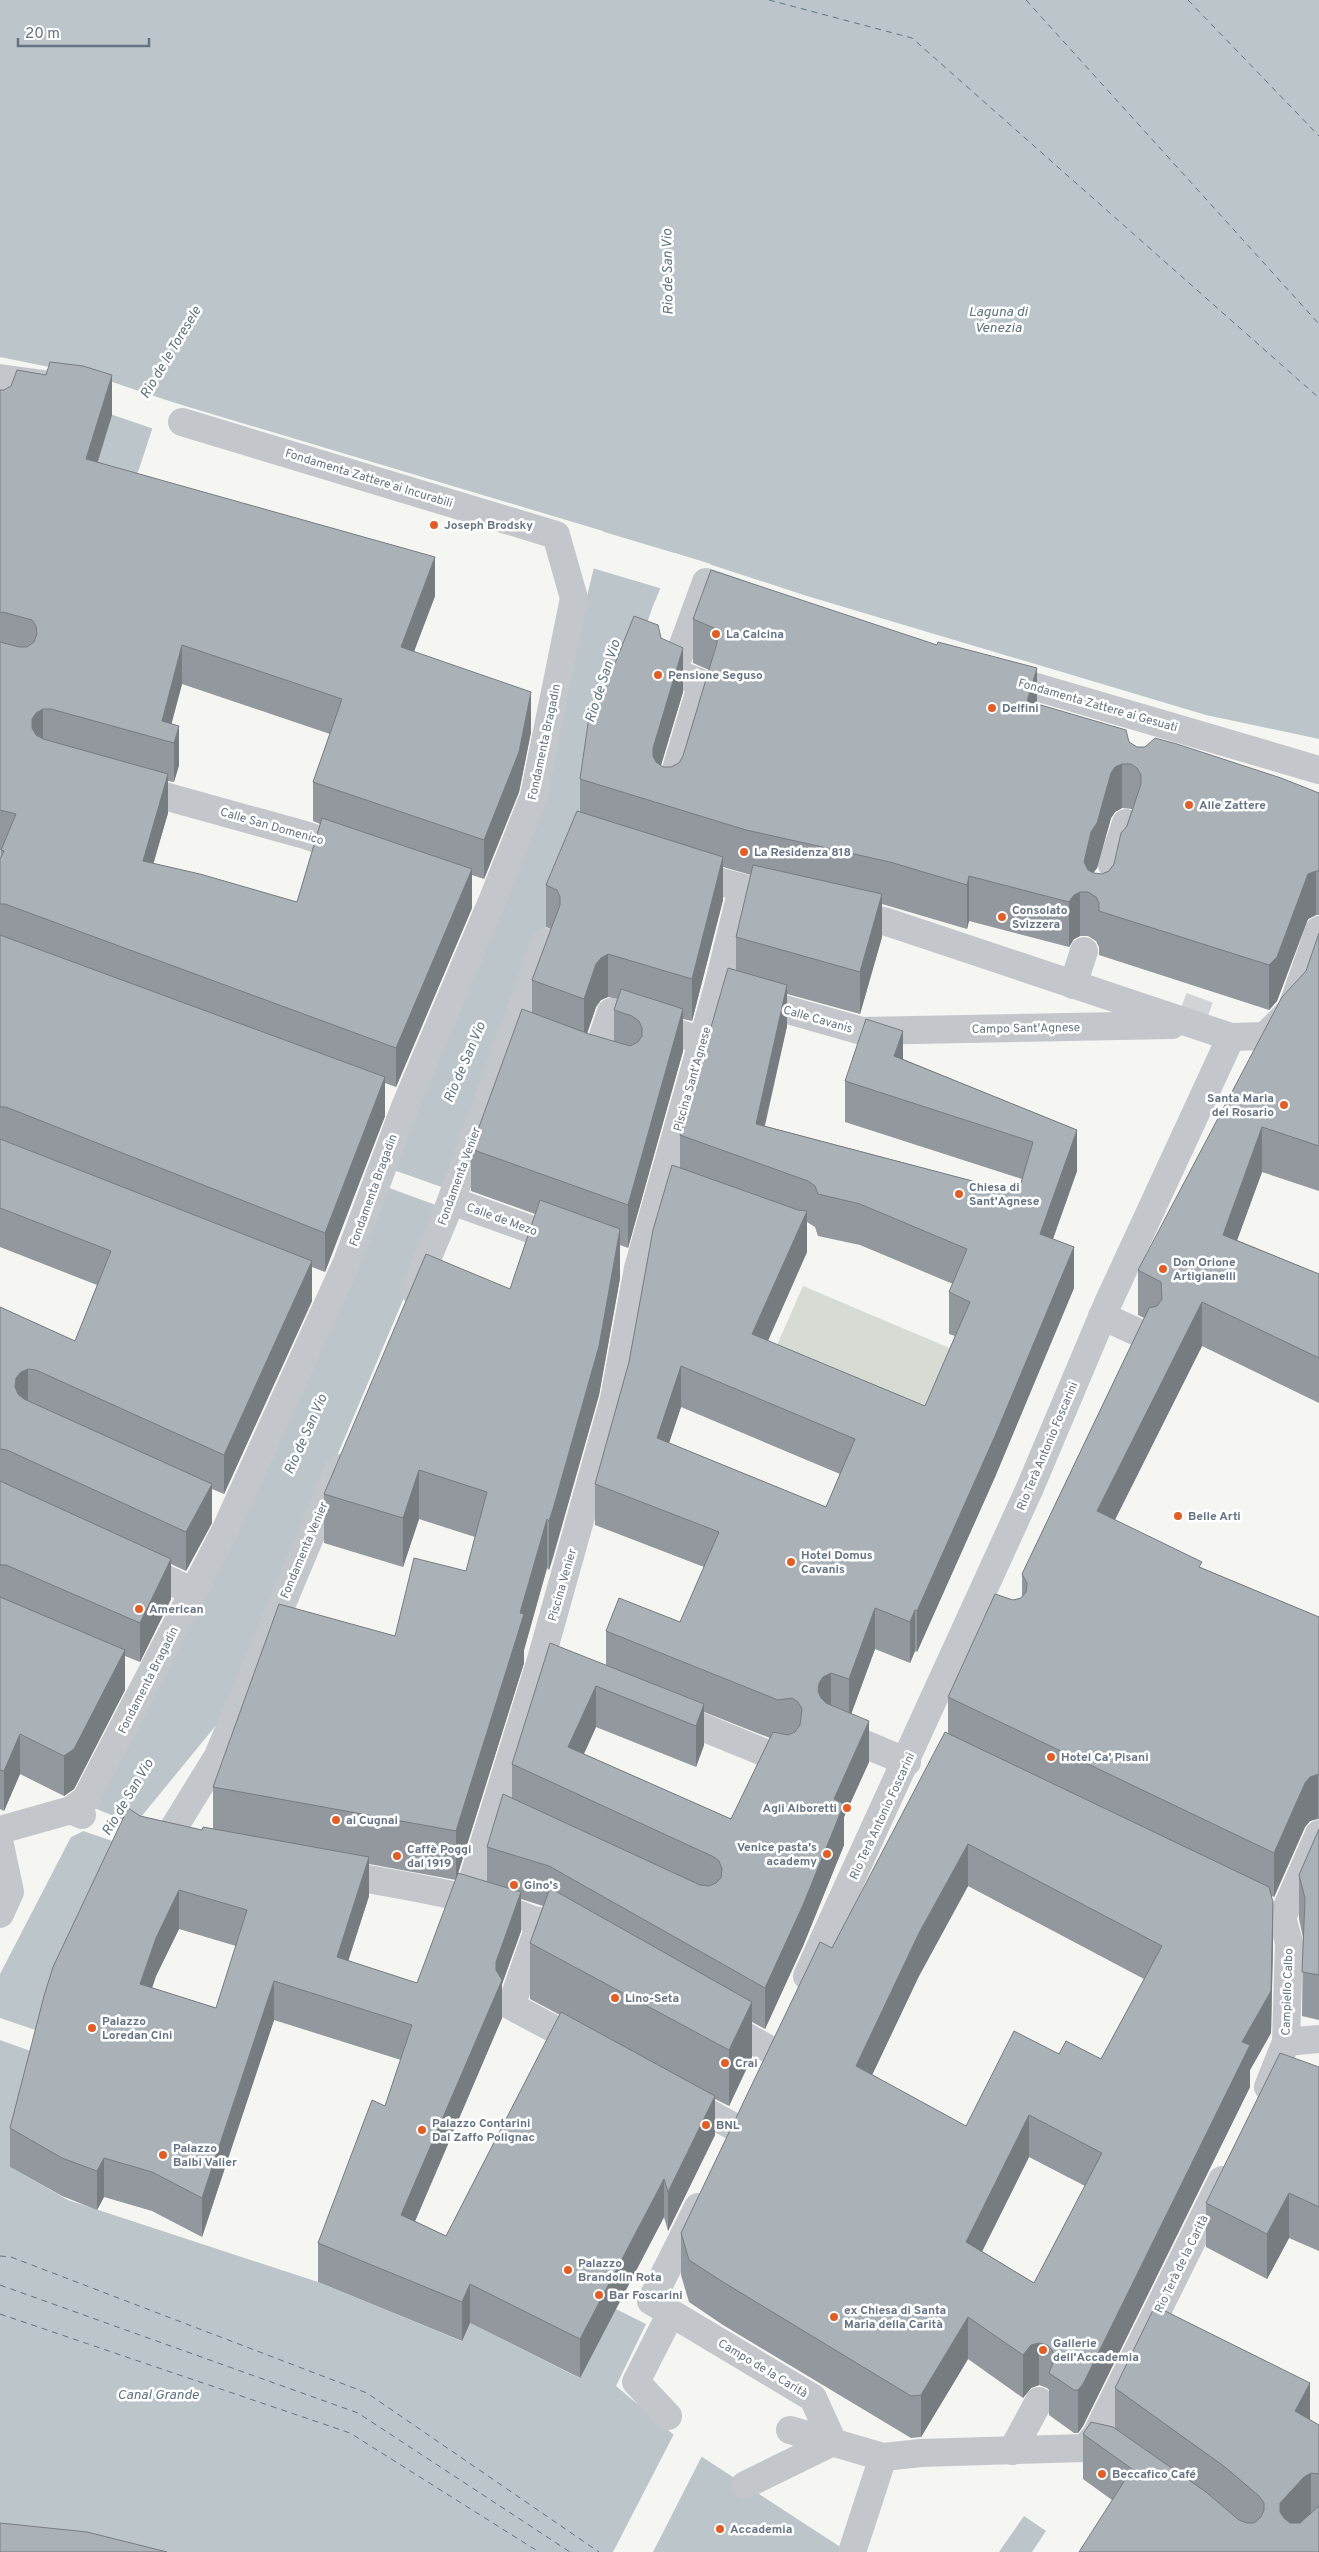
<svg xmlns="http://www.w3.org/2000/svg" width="1319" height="2552" viewBox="0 0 1319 2552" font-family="Overpass,sans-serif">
<rect width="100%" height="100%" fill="#f5f5f2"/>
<path fill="#d6dcd3" d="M803,1286L952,1349L919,1424L770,1361Z"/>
<g fill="#bbc5ca">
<path d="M0,0H1319V739L1206,715L807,596L675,553L653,606L634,660L575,857L544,932L441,1210L231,1707L136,1823L10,2167L68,2200L318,2282L461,2341L470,2323L579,2378L616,2309L646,2324L616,2386L693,2451L848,2552H0V1974L71,1837L83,1831L186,1624L549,750L603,531L162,399L0,892V760L79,523L121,385L89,375L0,357Z"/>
<path d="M1024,2516L1046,2531L1032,2552H999Z"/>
</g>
<g fill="#f5f5f2">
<path d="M89,375L121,385L187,407L186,409L164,402L154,429L110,414L118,387L89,378Z"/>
<path d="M561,519L711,564L710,566L677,556L663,589L592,568L600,533L560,521Z"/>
<path d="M388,1168L450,1190L444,1208L381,1185Z"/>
<path d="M92,1807L138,1826L130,1847L83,1831L71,1837L72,1833L81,1829Z"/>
<path d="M0,2018L44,2033L39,2054L0,2040Z"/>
<path d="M675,2432L703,2454L653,2552H613Z"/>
</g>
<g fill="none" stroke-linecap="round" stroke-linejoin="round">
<g stroke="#60757f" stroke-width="1" stroke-dasharray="6 5" stroke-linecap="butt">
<path d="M769,0L912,38L1319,398"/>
<path d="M1026,0L1319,324"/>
<path d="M1188,0L1319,136"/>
<path d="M0,2256L11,2257L367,2393L599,2552"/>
<path d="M0,2285L358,2413L570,2552"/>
<path d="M0,2314L350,2433L539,2552"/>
</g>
<path stroke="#d1d4d6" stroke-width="28" stroke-dasharray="28 14" stroke-linecap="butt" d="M1190,1024L1216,953"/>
<g stroke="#c3c6ca" stroke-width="28">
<path d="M0,378L51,385"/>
<path d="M1002,677L1319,770"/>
<path d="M132,787L305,835L350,850"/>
<path d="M668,796L702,683L673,672L706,582L741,594"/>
<path d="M1112,865L1126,823"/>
<path d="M688,873L784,899"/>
<path d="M1073,985L1084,951"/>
<path d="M752,1000L862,1031L1172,1025"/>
<path d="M1231,1037L1265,1036L1291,1010L1319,930"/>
<path d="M583,1058L594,1062L611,1012L703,1041"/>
<path d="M452,1201L566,1242"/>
<path d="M414,1290L448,1209L545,942"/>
<path d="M1102,1316L1148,1337"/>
<path d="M136,1565L194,1592"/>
<path d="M668,1713L785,1761L787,1754"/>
<path d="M834,1731L907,1762"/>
<path d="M71,1810L86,1799L225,1531L347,1262L405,1107L493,899L534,796L574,598L556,535L182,422"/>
<path d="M0,1830L71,1810L82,1815"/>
<path d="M165,1842L218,1756L339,1468"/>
<path d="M0,1845L10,1892L0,1914"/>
<path d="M334,1873C414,1888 498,1897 571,1938"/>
<path d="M467,1898L540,1663L614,1399L638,1268L717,990L742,889"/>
<path d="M541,1921L511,2006L586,2046"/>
<path d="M807,1976L1029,1490L1108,1303L1231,1037L887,922L846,913"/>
<path d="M719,2021L772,2051"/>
<path d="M1286,2042L1319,2039"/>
<path d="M1268,2087L1286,2042L1289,1942L1282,1918L1319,1834"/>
<path d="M683,2099L736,2128"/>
<path d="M698,2207L651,2301L813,2398L833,2442"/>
<path d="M668,2416L636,2382L671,2313"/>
<path d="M790,2430L883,2457L921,2453L1085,2448L1101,2452"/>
<path d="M1085,2448L1096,2435L1222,2180"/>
<path d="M1012,2451L1039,2401"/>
<path d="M745,2485L833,2442"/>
<path d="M852,2552L883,2457"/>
</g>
</g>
<g fill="#92989d" fill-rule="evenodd">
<path d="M0,390L112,415L98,462L435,596L414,651L531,732L519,792L484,879L472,875V908L396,1087L385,1083V1116L325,1272L312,1267V1301L224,1494L212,1489V1523L186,1571L171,1564V1599L140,1662L125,1656V1690L74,1789L64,1796L20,1774L4,1811L0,1809V1307L75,1341L97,1285L0,1247V859L1,857V850H0ZM182,684L330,734L313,782V821L320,824L297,902L153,863L168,813V781L174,782L179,765L171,724Z"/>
<path d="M693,619L1037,704L1129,742L1137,747L1319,793V915H1316L1308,919L1277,1001L1269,1010L1099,955V947L1096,941L1088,936H1080L1074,939L1069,947L969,921L967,929L882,904V937L860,1014L787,994V1026L765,1126L1018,1193L1022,1179L845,1122V1081L903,1059L1077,1130V1171L1053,1239L1074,1288L995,1477L917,1652L915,1651L910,1663L875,1649L851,1714L869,1762L844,1817V1845L803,1946L765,2029L752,2022V2057L729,2106L715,2099V2135L668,2231L664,2217L580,2378L470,2323L462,2341L318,2282V2243L385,2106L401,2060L274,2020L202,2237L152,2211L104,2197L97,2210L62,2196L10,2167V2128L140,1816L202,1830L213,1829V1787L395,1636L466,1571L475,1537L419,1519L403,1567L324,1543V1494L510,1289L535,1214L471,1191V1149L532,1013V980L551,929L546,927V885L580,812V779L593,718L661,638L683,692L661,765L663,767H671L679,763L683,756L709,670L693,663ZM1122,808L1132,809L1114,864L1109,871L1102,874L1093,873L1097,868L1111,818L1115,812ZM723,867L751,875L736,937V970L680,1135V1168L629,1362L595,1484V1525L704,1567L680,1622L606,1631V1665L512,1764V1798L487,1847V1882L458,1873L524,1663V1650L547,1568L549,1570L553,1558L599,1395L620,1278V1245L628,1248L683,1051V1019L692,1021L723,900ZM608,997L617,999L614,1010V1042L587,1034L596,1007L601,1000ZM807,1222L815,1227L818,1236L860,1245L953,1284L949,1292V1334L955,1336L925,1406L768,1341L807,1252ZM681,1407L840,1474L826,1507L669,1443ZM704,1712L770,1738L731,1819L584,1754L596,1727L696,1767L704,1745ZM369,1864L456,1880L417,1983L348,1961L369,1896ZM521,1899L543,1906L530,1943V1999L560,2015L446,2236L415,2221L502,2018V1984L521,1931ZM179,1929L236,1946L216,2008L152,1988L156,1976Z"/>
<path d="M1319,933V1191L1262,1172L1237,1240L1319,1274V1403L1202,1346L1115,1520L1202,1568L1319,1617V1819L1310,1821L1305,1827L1274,1897L1272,1896L1273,1944L1271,2033L1250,2070V2087L1083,2426L1078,2433H1074L1049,2415V2390L1047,2388L1039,2385L1031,2388L1023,2398L968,2359L921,2437L911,2438L723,2325L689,2302L681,2275V2233L832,1948L948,1734V1697L1013,1600L1021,1598L1022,1596V1574L1144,1318L1138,1315V1270L1306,971ZM968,1886L1144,1979L1101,2059L966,2126L872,2075L919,1976ZM1029,2157L1085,2186L1034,2283L982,2251Z"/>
<path d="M1319,1829V2020L1302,2016L1303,1938L1299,1919V1875Z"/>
<path d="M1319,2067V2251L1289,2238L1267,2279L1206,2247V2203Z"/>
<path d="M1115,2388L1310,2420L1319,2425V2552L1112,2500L1083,2479V2434L1115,2428Z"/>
</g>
<g fill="#777c80">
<path d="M112,375V415L86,498V459Z"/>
<path d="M435,557V596L401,686V647Z"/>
<path d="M182,645V684L167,741L162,721Z"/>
<path d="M683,648V692L653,792V748Z"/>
<path d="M1037,668V713L1027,701Z"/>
<path d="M531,692V732L519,792L484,879V840Z"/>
<path d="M43,709V748L32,758V719L36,713Z"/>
<path d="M179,726V765L174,782V743Z"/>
<path d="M1122,764V808L1115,812L1111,818L1097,868L1091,876L1084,862L1091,832L1111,773L1115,767Z"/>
<path d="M168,774V813L143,900V861Z"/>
<path d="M723,857V900L692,1021V979Z"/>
<path d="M472,869V908L396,1087V1048Z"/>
<path d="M1316,871V915L1308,919L1277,1001L1269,1010V965L1308,874Z"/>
<path d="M969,876V921L967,929V885Z"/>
<path d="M1080,892V936L1074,939L1069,947V902L1074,895Z"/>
<path d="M882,894V937L860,1014V972Z"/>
<path d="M608,954V997L601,1000L596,1007L584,1042V999L596,964L601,958Z"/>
<path d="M787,985V1026L756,1162V1124Z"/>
<path d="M683,1009V1051L628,1248V1205Z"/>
<path d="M903,1031V1072L894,1056Z"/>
<path d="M385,1077V1116L325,1272V1233Z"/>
<path d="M1262,1127V1172L1223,1279V1235Z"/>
<path d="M1077,1130V1171L1040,1275V1234Z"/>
<path d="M807,1211V1252L752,1376V1334Z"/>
<path d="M620,1229V1278L599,1395L549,1570V1521Z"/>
<path d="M1074,1247V1288L995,1477L917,1652V1611Z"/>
<path d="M312,1261V1301L224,1494V1455Z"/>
<path d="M1202,1302V1346L1097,1555V1511Z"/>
<path d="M681,1366V1407L657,1479V1438Z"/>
<path d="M28,1369V1409L21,1412L15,1387L16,1378L21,1372Z"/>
<path d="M419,1470V1519L403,1567V1518Z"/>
<path d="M212,1484V1523L186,1571V1532Z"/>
<path d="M547,1519V1568L524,1650V1663L456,1880V1831Z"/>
<path d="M171,1559V1599L140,1662V1623Z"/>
<path d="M875,1608V1649L849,1720V1679Z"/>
<path d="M915,1610V1651L910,1663V1622Z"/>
<path d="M125,1650V1690L74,1789L64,1796V1756Z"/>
<path d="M831,1673V1715L823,1718L818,1691L819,1683L823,1677Z"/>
<path d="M596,1686V1727L568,1788V1747Z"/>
<path d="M704,1704V1745L696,1767V1726Z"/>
<path d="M869,1721V1762L844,1817V1845L803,1946L765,2029V1988L834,1799Z"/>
<path d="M20,1734V1774L4,1811V1771Z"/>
<path d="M1318,1774V1818L1310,1821L1305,1827L1274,1897V1853L1305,1783L1310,1777Z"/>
<path d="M968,1844V1886L919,1976L856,2109V2066L919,1933Z"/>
<path d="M369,1857V1896L337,1996V1957Z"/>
<path d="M179,1890V1929L156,1976L140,2023V1984L156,1938Z"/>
<path d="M521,1892V1931L502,1984V2018L401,2254V2215L496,1970V1962Z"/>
<path d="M1273,1902V1944L1271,2033L1250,2070V2087L1083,2426L1078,2433V2390L1242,2042Z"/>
<path d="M274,1981V2020L202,2237V2198Z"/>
<path d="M752,2002V2057L729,2106V2050Z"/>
<path d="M715,2096V2135L668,2231V2192Z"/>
<path d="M1029,2115V2157L966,2284V2242Z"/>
<path d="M104,2158V2197L97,2210V2171Z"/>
<path d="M664,2179V2217L580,2378V2339Z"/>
<path d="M1289,2193V2238L1267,2279V2234Z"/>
<path d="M470,2284V2323L462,2341V2302Z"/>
<path d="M968,2317V2359L921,2437V2395Z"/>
<path d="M1039,2343V2385L1031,2388L1023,2398V2355L1031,2345Z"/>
<path d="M1310,2383V2427L1295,2411Z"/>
<path d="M1311,2473V2517L1280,2548V2503L1304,2477Z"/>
</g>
<g fill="#aab1b7" stroke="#777c80" fill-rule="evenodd">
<path d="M50,362L83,366L112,375L86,459L435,557L401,647L531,692L519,752L484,840L313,782L342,699L182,645L162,721L179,726L174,743L51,709H43L36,713L32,719V728L36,735L43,739L168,774L143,861L200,874L297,902L322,818L472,869L396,1048L5,904H0V859L4,851L1,850L16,814L0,810V642L19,647H27L34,642L37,634L36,626L32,620L3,612L0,613V390H4L11,386L17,370L46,375Z"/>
<path d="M711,570L937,645L938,642L1037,668L1027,701L1126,730L1129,742L1137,747H1145L1155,738L1177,744L1281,778L1319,793V871H1316L1308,874L1277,957L1269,965L1099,911V903L1096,897L1088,892H1080L1074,895L1069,902L969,876L967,885L890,862L746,830L580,779L589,717L593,718L634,616L658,625L661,638L683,648L653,748V756L656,762L663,767H671L679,763L683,756L717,643V635L714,628L693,619ZM1122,764H1131L1137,768L1141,775V784L1127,826L1121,833L1114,864L1109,871L1102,874L1094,873L1088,870L1084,862L1091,832L1097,823L1111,773L1115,767Z"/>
<path d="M577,811L723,857L692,979L608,954L601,958L596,964L584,999L532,980L560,905V897L557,890L546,885Z"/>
<path d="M753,865L882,894L860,972L736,937Z"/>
<path d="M1319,933V1146L1262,1127L1223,1235L1319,1274V1358L1202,1302L1097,1511L1202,1562L1199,1567L1319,1617V1774L1310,1777L1305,1783L1274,1853L948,1697L995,1594L1013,1600L1021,1598L1026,1592L1027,1583L1022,1574L1149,1308L1157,1306L1162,1299L1161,1282L1138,1270L1282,997L1306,971Z"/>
<path d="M0,935L385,1077L325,1233L6,1107H0Z"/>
<path d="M728,968L787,985L756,1124L1018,1193L1033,1142L845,1081L866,1019L903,1031L894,1056L1077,1130L1040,1234L1074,1247L995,1436L917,1611L915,1610L910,1622L875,1608L849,1679L831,1673L823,1677L819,1683L818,1691L821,1698L826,1703L869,1721L834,1799L844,1804L803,1905L765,1988L549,1866L487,1847L503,1794L700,1885L709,1886L716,1883L721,1878L722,1869L719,1861L714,1857L512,1764L550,1643L704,1704L696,1726L596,1686L568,1747L731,1819L773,1732L788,1735L795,1732L800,1725L802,1709L798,1702L792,1698L778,1700L606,1631L619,1598L680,1622L719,1532L595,1484L629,1362L653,1230L672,1165L798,1210L807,1211L752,1334L925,1406L970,1302L949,1292L967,1249L860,1204L818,1194L815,1186L808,1181L680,1135ZM681,1366L855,1439L826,1507L657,1438Z"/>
<path d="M621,989L683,1009L628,1205L471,1149L522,1009L589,1034L630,1046L638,1042L642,1036V1028L639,1021L632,1016L614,1010Z"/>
<path d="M0,1139L312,1261L224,1455L36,1370L28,1369L21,1372L16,1378L15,1387L18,1394L24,1399L212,1484L186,1532L7,1450L0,1449V1307L75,1341L111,1251L0,1208Z"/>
<path d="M540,1200L620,1229L599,1346L553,1509L549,1521L547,1519L520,1613L524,1614L456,1831L213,1787L279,1604L395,1636L414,1558L466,1571L487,1492L419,1470L403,1518L324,1494L426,1254L510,1289Z"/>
<path d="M0,1481L171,1559L140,1623L6,1565H0Z"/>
<path d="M0,1597L125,1650L74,1749L64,1756L20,1734L4,1771L0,1770Z"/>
<path d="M945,1732L1269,1887L1273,1902L1271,1991L1242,2042L1250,2045L1083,2384L1078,2390H1074L1049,2373L1055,2358L1052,2350L1047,2345L1039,2343L1031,2345L1023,2355L968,2317L921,2395L911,2396L723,2282L689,2260L681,2233L820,1942L832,1948ZM968,1844L1162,1946L1101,2059L1066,2041L1059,2054L1014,2031L966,2126L856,2066L919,1933ZM1029,2115L1102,2153L1034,2283L966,2242Z"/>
<path d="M128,1808L140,1816L202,1830L203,1827L369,1857L337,1957L417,1983L458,1873L521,1892L496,1962V1970L502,1980L401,2215L446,2236L561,2012L715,2096L668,2192L664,2179L580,2339L470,2284L462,2302L318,2243L372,2100L385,2106L412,2025L274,1981L202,2198L152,2172L104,2158L97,2171L62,2158L10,2128L44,1996L53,1967ZM179,1890L247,1910L216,2008L140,1984L156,1938Z"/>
<path d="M1319,1829V1975L1302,1972L1305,1898L1299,1875Z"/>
<path d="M550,1888L752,2002L729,2050L530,1943Z"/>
<path d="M1280,2053L1319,2067V2207L1289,2193L1267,2234L1206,2203Z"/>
<path d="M1155,2306L1310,2383L1295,2411L1319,2425V2474L1311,2473L1304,2477L1280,2503V2512L1284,2518L1290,2523H1300L1319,2506V2552H1079L1132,2469L1083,2434L1091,2422L1113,2427L1206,2492L1239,2520L1247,2523H1254L1261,2517L1264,2510V2503L1259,2496L1225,2467L1115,2388Z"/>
<path d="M0,2523L87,2532L167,2552H0Z"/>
</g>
<g fill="#e15e26" stroke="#fff" stroke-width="2">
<circle cx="434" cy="525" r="5"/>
<circle cx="716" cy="634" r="5"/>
<circle cx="658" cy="675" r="5"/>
<circle cx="992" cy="708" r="5"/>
<circle cx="1189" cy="805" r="5"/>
<circle cx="744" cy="852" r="5"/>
<circle cx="1002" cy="917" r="5"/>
<circle cx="1284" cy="1105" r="5"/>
<circle cx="959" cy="1194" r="5"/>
<circle cx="1163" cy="1269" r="5"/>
<circle cx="1178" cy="1516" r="5"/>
<circle cx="791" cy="1562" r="5"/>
<circle cx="139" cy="1609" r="5"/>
<circle cx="1051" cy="1757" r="5"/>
<circle cx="847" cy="1808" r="5"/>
<circle cx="336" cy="1820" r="5"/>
<circle cx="827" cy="1854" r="5"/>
<circle cx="397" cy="1856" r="5"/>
<circle cx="514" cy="1885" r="5"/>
<circle cx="615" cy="1998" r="5"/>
<circle cx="92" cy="2028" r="5"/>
<circle cx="725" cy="2063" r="5"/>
<circle cx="706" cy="2125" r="5"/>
<circle cx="422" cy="2130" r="5"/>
<circle cx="163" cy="2155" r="5"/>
<circle cx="568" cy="2270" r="5"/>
<circle cx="599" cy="2295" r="5"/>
<circle cx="834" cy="2317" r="5"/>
<circle cx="1043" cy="2350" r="5"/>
<circle cx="1102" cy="2474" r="5"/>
<circle cx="720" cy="2529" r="5"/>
</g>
<g text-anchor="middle" stroke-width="5" stroke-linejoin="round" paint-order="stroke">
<g font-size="12" fill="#657383" stroke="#fff">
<text transform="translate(369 478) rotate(17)" y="4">Fondamenta Zattere ai Incurabili</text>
<text transform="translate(1098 705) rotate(16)" y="4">Fondamenta Zattere ai Gesuati</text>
<text transform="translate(544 742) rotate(-78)" y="4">Fondamenta Bragadin</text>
<text transform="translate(272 826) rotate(16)" y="4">Calle San Domenico</text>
<text transform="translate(818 1019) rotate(16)" y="4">Calle Cavanis</text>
<text transform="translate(1026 1028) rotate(-1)" y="4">Campo Sant'Agnese</text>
<text transform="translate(692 1079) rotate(-74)" y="4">Piscina Sant'Agnese</text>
<text transform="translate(459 1176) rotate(-70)" y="4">Fondamenta Venier</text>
<text transform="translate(373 1190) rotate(-70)" y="4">Fondamenta Bragadin</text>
<text transform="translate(502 1219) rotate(20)" y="4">Calle de Mezo</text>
<text transform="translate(1047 1446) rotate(-67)" y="4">Rio Terà Antonio Foscarini</text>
<text transform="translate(304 1550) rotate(-67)" y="4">Fondamenta Venier</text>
<text transform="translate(562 1585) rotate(-74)" y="4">Piscina Venier</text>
<text transform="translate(148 1680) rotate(-63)" y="4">Fondamenta Bragadin</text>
<text transform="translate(882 1816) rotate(-65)" y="4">Rio Terà Antonio Foscarini</text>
<text transform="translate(1287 1992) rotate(-88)" y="4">Campiello Calbo</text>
<text transform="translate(1181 2264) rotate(-64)" y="4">Rio Terà de la Carità</text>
<text transform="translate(763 2368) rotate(31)" y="4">Campo de la Carità</text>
</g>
<g font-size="12" font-weight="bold" fill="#657383" stroke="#fff" text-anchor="start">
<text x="444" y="529">Joseph Brodsky</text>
<text x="726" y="638">La Calcina</text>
<text x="668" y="679">Pensione Seguso</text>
<text x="1002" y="712">Delfini</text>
<text x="1199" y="809">Alle Zattere</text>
<text x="754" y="856">La Residenza 818</text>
<text x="1012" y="914">Consolato<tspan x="1012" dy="14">Svizzera</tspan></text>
<text x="1274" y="1102" text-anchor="end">Santa Maria<tspan x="1274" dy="14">del Rosario</tspan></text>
<text x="969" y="1191">Chiesa di<tspan x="969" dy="14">Sant'Agnese</tspan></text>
<text x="1173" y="1266">Don Orione<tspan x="1173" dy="14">Artigianelli</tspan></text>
<text x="1188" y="1520">Belle Arti</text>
<text x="801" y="1559">Hotel Domus<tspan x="801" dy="14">Cavanis</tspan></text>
<text x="149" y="1613">American</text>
<text x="1061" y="1761">Hotel Ca' Pisani</text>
<text x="837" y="1812" text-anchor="end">Agli Alboretti</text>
<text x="346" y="1824">ai Cugnai</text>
<text x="817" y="1851" text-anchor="end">Venice pasta's<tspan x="817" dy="14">academy</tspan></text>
<text x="407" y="1853">Caffè Poggi<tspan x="407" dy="14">dal 1919</tspan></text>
<text x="524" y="1889">Gino's</text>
<text x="625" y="2002">Lino-Seta</text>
<text x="102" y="2025">Palazzo<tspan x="102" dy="14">Loredan Cini</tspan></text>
<text x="735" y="2067">Crai</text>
<text x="432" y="2127">Palazzo Contarini<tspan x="432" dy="14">Dal Zaffo Polignac</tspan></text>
<text x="716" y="2129">BNL</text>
<text x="173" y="2152">Palazzo<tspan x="173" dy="14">Balbi Valier</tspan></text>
<text x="578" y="2267">Palazzo<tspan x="578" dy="14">Brandolin Rota</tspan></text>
<text x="609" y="2299">Bar Foscarini</text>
<text x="844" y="2314">ex Chiesa di Santa<tspan x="844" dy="14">Maria della Carità</tspan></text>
<text x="1053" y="2347">Gallerie<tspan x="1053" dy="14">dell'Accademia</tspan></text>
<text x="1112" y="2478">Beccafico Café</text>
<text x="730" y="2533">Accademia</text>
</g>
<g font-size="14" font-style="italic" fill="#60757f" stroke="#fff">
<text transform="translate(667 272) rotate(-91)" y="5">Rio de San Vio</text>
<text x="998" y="316">Laguna di<tspan x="998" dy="16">Venezia</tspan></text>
<text transform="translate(170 352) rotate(-59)" y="5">Rio de le Toresele</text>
<text transform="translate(602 681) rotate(-72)" y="5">Rio de San Vio</text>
<text transform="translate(464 1062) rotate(-67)" y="5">Rio de San Vio</text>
<text transform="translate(305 1434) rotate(-66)" y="5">Rio de San Vio</text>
<text transform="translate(127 1797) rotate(-59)" y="5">Rio de San Vio</text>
<text x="158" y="2399">Canal Grande</text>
</g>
</g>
<path d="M18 38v8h131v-8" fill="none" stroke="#657383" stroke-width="2.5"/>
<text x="25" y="38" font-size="15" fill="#657383" stroke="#ffffff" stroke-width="4" paint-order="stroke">20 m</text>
</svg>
